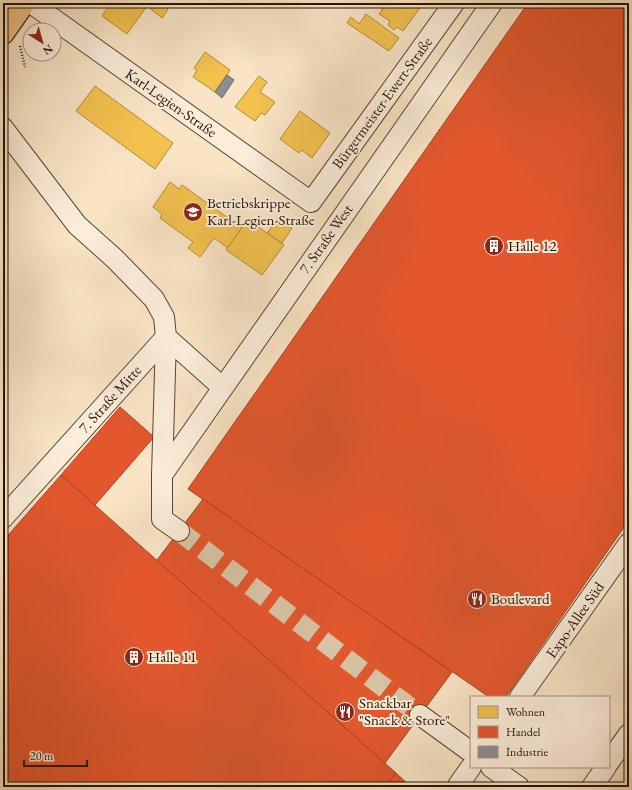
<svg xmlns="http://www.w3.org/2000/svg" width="632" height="790" viewBox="0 0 632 790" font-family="'EB Garamond',serif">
<rect width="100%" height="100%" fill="#f9e4c6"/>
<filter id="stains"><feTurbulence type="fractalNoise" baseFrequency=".005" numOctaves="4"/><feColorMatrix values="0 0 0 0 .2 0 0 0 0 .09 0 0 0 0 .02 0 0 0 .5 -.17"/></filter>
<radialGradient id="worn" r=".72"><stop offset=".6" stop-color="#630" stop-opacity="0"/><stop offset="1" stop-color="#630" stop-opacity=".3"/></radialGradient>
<g fill="#f2c14e" stroke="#b48d37">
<path d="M109,3H143L147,6L127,34L102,16L110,4Z"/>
<path d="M143,3H160L168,9L162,18Z"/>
<path d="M387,3H413L420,8L403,31L397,27L394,30L388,25L390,21L379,14Z"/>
<path d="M366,14L399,38L389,51L347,23L351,17L359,24Z"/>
<path d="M205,52L230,70L215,92L193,77L197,70L194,68Z"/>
<path d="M259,76L267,82L260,92L275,102L265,115L261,113L255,121L235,107Z"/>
<path d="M95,86L173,143L155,169L76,111Z"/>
<path d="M300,111L330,133L312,158L302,150L299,153L280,139Z"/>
<path d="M170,182L179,189L182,185L242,228L228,248L214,238L200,257L188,248L193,242L160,218L162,214L153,207Z"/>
<path d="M246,218L284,245L262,275L226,250L245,223L244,222Z"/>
<path d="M278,218L292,228L282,243L267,233Z"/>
</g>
<g fill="#e4572e" stroke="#ab4320">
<path d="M528,3H629V520L506,697H489L188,489Z"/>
<path d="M120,407L154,437L95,505L61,475Z"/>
<path d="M61,475L396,773L384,787H3V541Z"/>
<path d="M203,499L452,672L385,763L157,560Z"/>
<path d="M396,773L411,787H384Z"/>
</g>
<path fill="#8d8d92" stroke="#6e6866" d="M227,75L234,80L222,98L215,92Z"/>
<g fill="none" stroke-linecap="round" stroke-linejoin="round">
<path stroke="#d9c5a8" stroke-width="20" stroke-dasharray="20 10" stroke-linecap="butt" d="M179,531L420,715"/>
<defs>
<g id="minor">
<path d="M31,3L311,202L454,3"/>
<path d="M3,128L77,225L115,259L154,299L164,317L166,337L162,475V519L179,531"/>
<path d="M162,475L492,3"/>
<path d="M3,518L166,337L222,387"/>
<path d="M520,697L629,543"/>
<path d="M420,715L471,752"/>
<path d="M609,762L629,734"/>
<path d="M491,767L519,787"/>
<path d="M457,787L471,767"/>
<path d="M592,787L606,767"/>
</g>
<path id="major" d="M3,33L24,3"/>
</defs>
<use href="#minor" stroke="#5a4732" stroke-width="22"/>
<use href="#major" stroke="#251300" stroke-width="24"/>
<path stroke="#251300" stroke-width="2.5" stroke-dasharray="1 2" stroke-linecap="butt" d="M20,46L25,67"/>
<use href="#minor" stroke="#fbedda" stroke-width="20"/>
<use href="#major" stroke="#ecc283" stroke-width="22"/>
</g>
<defs>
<symbol id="school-disc" viewBox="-11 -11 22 22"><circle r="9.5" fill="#8f2418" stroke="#fbedda"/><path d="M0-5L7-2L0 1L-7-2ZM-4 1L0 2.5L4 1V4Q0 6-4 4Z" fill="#fff"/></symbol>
<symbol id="building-disc" viewBox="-11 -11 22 22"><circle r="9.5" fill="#8f2418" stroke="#fbedda"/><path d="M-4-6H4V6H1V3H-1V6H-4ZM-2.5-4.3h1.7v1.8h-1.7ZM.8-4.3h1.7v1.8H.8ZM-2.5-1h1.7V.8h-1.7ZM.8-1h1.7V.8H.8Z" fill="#fff"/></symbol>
<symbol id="restaurant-disc" viewBox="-11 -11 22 22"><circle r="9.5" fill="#8f2418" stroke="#fbedda"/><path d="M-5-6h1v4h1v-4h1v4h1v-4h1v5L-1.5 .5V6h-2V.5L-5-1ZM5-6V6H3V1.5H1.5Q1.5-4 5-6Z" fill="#fff"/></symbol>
</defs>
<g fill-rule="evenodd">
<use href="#school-disc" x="182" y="201" width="22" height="22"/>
<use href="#building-disc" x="483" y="235" width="22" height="22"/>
<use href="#restaurant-disc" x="466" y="588" width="22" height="22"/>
<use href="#building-disc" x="123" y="646" width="22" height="22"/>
<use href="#restaurant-disc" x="334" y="701" width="22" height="22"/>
</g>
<g text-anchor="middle" stroke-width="4" stroke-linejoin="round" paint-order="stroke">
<g font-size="15" fill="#251300" stroke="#fbedda">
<text transform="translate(171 103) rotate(35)" y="5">Karl-Legien-Straße</text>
<text transform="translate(382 103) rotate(-54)" y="5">Bürgermeister-Ewert-Straße</text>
<text transform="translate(326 239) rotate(-55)" y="5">7. Straße West</text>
<text transform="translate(110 399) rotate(-48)" y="5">7. Straße Mitte</text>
<text transform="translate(575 620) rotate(-55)" y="5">Expo-Allee Süd</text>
</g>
<g font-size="15" fill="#251300" stroke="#fbedda" text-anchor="start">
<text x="207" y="208">Betriebskrippe<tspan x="207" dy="17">Karl-Legien-Straße</tspan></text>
<text x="508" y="251">Halle 12</text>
<text x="491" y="604">Boulevard</text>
<text x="148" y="662">Halle 11</text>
<text x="359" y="708">Snackbar<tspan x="359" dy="17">"Snack &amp; Store"</tspan></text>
</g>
</g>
<rect width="632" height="790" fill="none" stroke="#f9e4c6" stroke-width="16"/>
<rect x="4" y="4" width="624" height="782" fill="none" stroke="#251300" stroke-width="2"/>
<rect x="8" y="8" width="616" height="774" fill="none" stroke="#251300"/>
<rect x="470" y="696" width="140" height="72" fill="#fbedda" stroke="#a59683"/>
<rect x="478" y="706" width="20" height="12" fill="#f2c14e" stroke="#a59683"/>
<text x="506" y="716" font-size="12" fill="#251300">Wohnen</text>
<rect x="478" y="726" width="20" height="12" fill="#e4572e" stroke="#a59683"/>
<text x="506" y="736" font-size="12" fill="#251300">Handel</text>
<rect x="478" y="746" width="20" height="12" fill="#8d8d92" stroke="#a59683"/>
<text x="506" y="756" font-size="12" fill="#251300">Industrie</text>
<g transform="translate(42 42) rotate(143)"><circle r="19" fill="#fbedda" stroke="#a59683"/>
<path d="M0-3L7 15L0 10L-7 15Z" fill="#8f2418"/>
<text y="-6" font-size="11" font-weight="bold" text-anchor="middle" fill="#251300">N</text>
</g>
<path d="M24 760v6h63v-6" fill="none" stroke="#251300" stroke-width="2"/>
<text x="30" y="760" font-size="12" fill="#251300" stroke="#fbedda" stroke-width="3" paint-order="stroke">20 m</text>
<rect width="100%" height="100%" filter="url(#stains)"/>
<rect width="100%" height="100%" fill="url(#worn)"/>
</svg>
